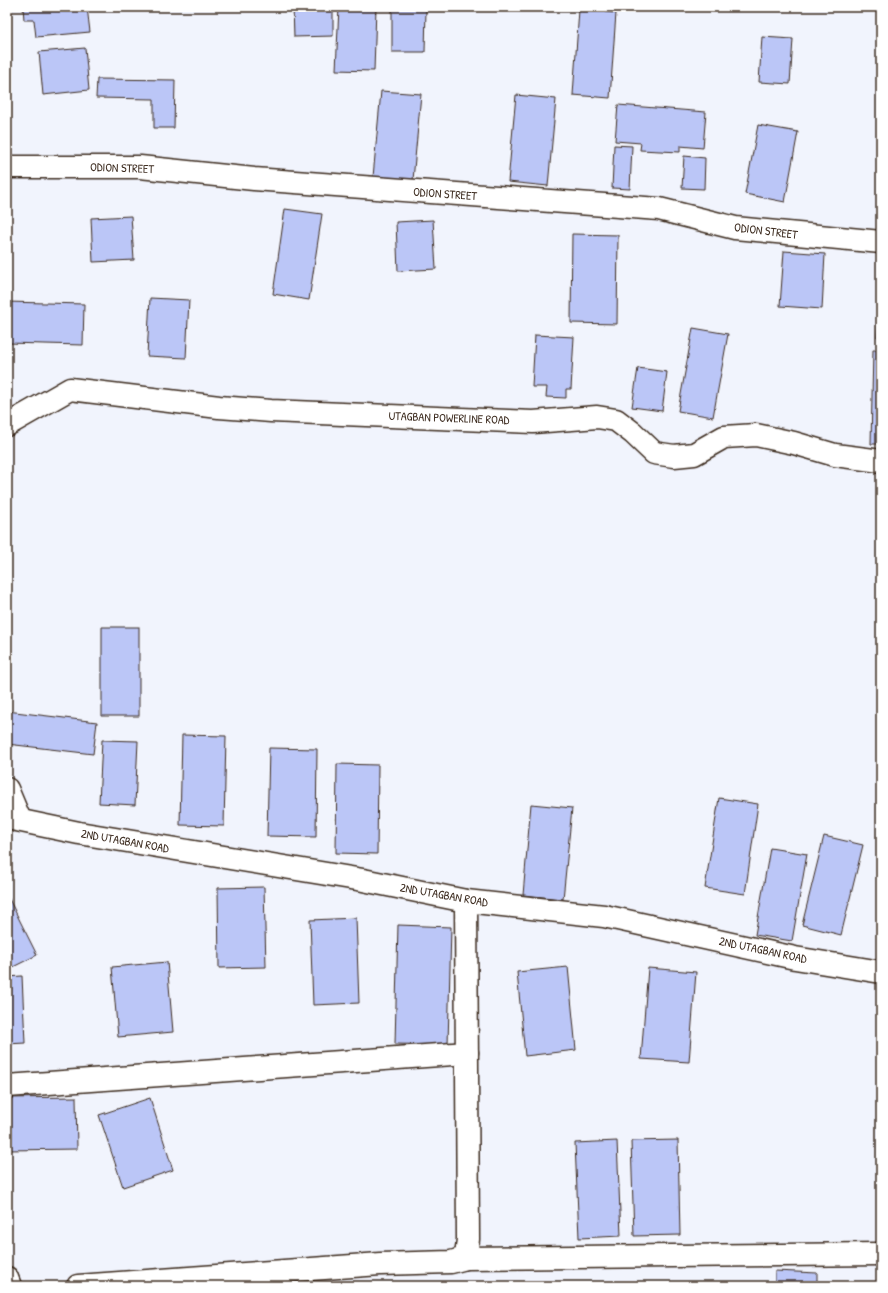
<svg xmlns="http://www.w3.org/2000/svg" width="888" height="1293" viewBox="0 0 888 1293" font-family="'Patrick Hand',sans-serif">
<rect width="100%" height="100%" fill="#f1f4fd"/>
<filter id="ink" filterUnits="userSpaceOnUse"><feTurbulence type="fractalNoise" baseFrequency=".025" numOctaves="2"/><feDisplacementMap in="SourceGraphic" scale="8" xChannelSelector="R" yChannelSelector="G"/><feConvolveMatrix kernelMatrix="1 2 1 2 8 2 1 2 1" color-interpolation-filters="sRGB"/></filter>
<g filter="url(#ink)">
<g fill="#bbc6f7" stroke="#3b2a1e">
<path d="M23,7H87L90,32L36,37L34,20H24Z"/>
<path d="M293,7H333V36L294,37Z"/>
<path d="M339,7H376L374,71L336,70Z"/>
<path d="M586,8L606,9V12L616,13L610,98L573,95L579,10L585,11Z"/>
<path d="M392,9H426L425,52H392Z"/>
<path d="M762,37L793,39L790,84L759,82Z"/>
<path d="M85,48L89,90L43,95L39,52Z"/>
<path d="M97,79L175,80L174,128H154V99L96,98Z"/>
<path d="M381,91L421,94L413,180L373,177Z"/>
<path d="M516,95L556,99L548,186L508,182Z"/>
<path d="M618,105L706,112L703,148L680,146V152L640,150L641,143L615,141Z"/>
<path d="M758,125L798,132L785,202L745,194Z"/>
<path d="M614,145L632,146L630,189L612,188Z"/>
<path d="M684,156L705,158L704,189L682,188Z"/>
<path d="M285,209L322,214L309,300L273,294Z"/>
<path d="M131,216L134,260L93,262L91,218Z"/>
<path d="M433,220L436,269L398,271L396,222Z"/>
<path d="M572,234L618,235L617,324L571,323Z"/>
<path d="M784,251L825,254L822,309L780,306Z"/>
<path d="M880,287H881V337H877Z"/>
<path d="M150,298L189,300L186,358L147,356Z"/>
<path d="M7,302L84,304L83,345L7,343Z"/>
<path d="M693,328L728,334L713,417L678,411Z"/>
<path d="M535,335L574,337L571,389H566V398L546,397L547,387H532Z"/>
<path d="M873,350H881V444H871Z"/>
<path d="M638,368L667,372L662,411L632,407Z"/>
<rect x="102" y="627" width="37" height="89"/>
<path d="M7,711L97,722L93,754L7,744Z"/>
<path d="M182,735L226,736L224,826L180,825Z"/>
<path d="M102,740L138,741L135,805L99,803Z"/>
<path d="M269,748L317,749L316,837L267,836Z"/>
<path d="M337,764L378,765L377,854L336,853Z"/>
<path d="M719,798L758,804L745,894L705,888Z"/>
<path d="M531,804L572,808L563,899L523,895Z"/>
<path d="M824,836L863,845L841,935L802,925Z"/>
<path d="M770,848L807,854L792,941L755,935Z"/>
<path d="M264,887L266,967L219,968L218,888Z"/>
<path d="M7,895L37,955L7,970Z"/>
<path d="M356,918L359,1003L313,1005L310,920Z"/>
<path d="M398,925L451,927L448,1045L395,1044Z"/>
<path d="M167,962L173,1032L118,1037L112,967Z"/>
<path d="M568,967L576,1050L525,1056L517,972Z"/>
<path d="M648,968L696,972L689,1062L641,1059Z"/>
<path d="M22,976L25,1043L7,1044V977Z"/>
<path d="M76,1097L77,1149L7,1150V1098Z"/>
<path d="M150,1098L173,1170L123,1187L99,1115Z"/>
<path d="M678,1140L680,1235L634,1236L631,1141Z"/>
<path d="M617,1141L621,1236L579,1238L575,1143Z"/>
<path d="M775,1271L817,1273V1286H775Z"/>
<path d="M656,1284V1286H593Z"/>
</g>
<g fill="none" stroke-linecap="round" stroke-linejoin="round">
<defs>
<g id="street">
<path d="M7,167H140L254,179L659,209L735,228L881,242"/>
<path d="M7,425L70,389L219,407L271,411L533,422L597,417L616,420L633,433L654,453L674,456L694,454L724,437L756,435L794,443L835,455L881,461"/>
<path d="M7,789L20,820"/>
<path d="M7,1086L467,1053"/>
<path d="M466,1258L881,1254"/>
<path d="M7,1278L10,1286"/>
<path d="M78,1286L380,1264L451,1262L466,1258L468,1239L466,901"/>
</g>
<path id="secondary" d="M7,818L79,833L363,880L466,901L604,916L795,958L881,972"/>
</defs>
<use href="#street" stroke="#3b2a1e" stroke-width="25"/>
<use href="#secondary" stroke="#3b2a1e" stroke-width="25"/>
<use href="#street" stroke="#fff" stroke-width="22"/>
<use href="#secondary" stroke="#fff" stroke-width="22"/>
</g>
</g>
<g text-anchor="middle" stroke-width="3" stroke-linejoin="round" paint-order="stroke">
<g font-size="12" fill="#3b2a1e" stroke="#fff">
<text transform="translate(122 168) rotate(2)" y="4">ODION STREET</text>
<text transform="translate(445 194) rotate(4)" y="4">ODION STREET</text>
<text transform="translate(766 231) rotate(7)" y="4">ODION STREET</text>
<text transform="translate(449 418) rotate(2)" y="4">UTAGBAN POWERLINE ROAD</text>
<text transform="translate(125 841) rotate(10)" y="4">2ND UTAGBAN ROAD</text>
<text transform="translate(444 895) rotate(10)" y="4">2ND UTAGBAN ROAD</text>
<text transform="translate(763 950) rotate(12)" y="4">2ND UTAGBAN ROAD</text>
</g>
</g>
<rect width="888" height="1293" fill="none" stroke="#fff" stroke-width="24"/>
<rect x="12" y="12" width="864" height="1269" fill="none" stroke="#3b2a1e" stroke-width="1.5" filter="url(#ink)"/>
</svg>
